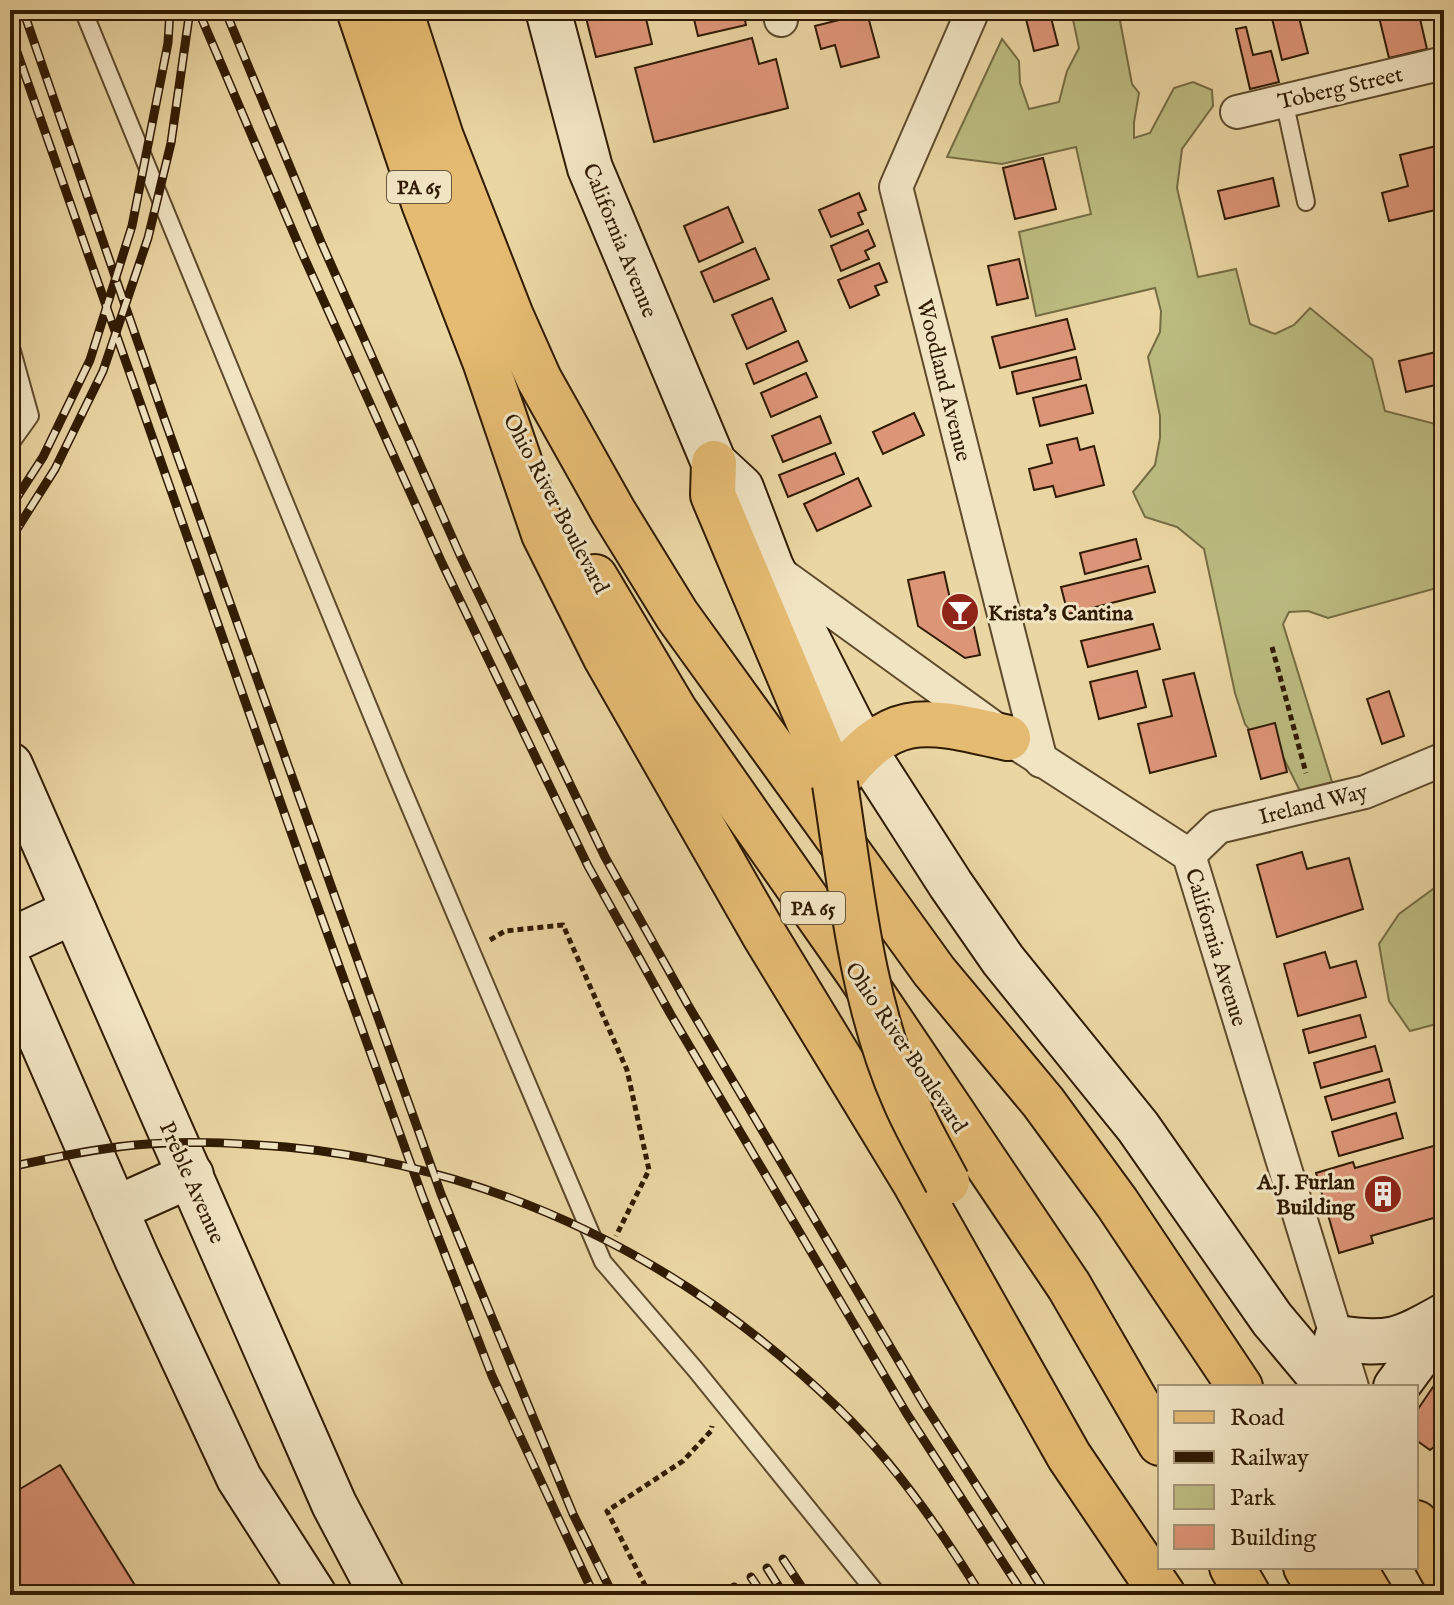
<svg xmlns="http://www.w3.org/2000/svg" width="1454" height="1605" viewBox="0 0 1454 1605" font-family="'IM FELL English',serif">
<rect width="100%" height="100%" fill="#ead6a3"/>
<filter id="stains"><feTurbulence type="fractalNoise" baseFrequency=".0025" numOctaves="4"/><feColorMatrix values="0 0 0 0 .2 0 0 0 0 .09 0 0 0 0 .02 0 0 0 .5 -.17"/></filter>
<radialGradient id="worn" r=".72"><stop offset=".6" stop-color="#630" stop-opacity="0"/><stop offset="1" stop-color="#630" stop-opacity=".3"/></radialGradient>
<g fill="#bcbc81" stroke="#766c42" stroke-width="2">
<path d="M1071,10H1118L1132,84L1139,93L1134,122V138L1150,133L1174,88L1193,82L1212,90L1213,106L1182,149L1177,188L1198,277L1236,269L1250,324L1275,334L1294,325L1310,308L1372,359L1385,411L1439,425L1444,422V586L1328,618L1308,611L1289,612L1283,624L1332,782L1300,791L1283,757L1258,741L1245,724L1235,693L1204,549L1177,527L1145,517L1133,492L1155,465L1160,438V416L1148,357L1160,332L1161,311L1155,288L1036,316L1019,232L1091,214L1076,147L1002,164L947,157L1002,39L1019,61L1020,83L1029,109L1059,102L1067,71L1079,48Z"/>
<path d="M1444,881V1022L1410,1031L1389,1001L1379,944L1399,914Z"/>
</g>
<g fill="#dd9578" stroke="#301b03" stroke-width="2">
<path d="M584,10H644L652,44L596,57Z"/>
<path d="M711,10H743L746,25L698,36L693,15Z"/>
<path d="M1043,10H1049L1058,45L1034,51L1025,15Z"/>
<path d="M1270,10H1297L1308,53L1282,60Z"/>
<path d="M1407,10H1418L1427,49L1389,58L1379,17Z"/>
<path d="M867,13L879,57L841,67L835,45L821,49L815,26Z"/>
<path d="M1246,27L1253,55L1271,51L1279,82L1250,89L1236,29Z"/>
<path d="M752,38L759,64L776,59L788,108L654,142L635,68Z"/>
<path d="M1444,144V208L1389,221L1382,193L1408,186L1400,155Z"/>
<path d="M1043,158L1056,209L1015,219L1003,168Z"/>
<path d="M1273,178L1279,206L1225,219L1218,191Z"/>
<path d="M859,193L866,210L858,213L863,224L831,237L819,210Z"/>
<path d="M728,207L743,242L699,262L684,226Z"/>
<path d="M868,230L875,246L865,251L869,259L841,271L831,246Z"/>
<path d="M755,248L769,279L714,302L701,272Z"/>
<path d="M1019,259L1028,298L997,305L988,266Z"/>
<path d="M879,263L887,282L875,286L879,295L850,308L838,280Z"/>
<path d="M772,298L786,331L747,349L732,315Z"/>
<path d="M1067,319L1075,349L1000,368L992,337Z"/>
<path d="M798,341L807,361L754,384L746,364Z"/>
<path d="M1444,350V383L1406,392L1399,361Z"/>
<path d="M1076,357L1081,379L1017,394L1012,372Z"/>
<path d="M806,373L817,397L771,417L761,393Z"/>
<path d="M1086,385L1093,413L1040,426L1033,398Z"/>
<path d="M914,413L924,435L883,454L873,432Z"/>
<path d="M820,416L831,443L783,462L772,436Z"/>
<path d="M1077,438L1080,450L1094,446L1104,485L1056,497L1053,486L1034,490L1029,469L1052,463L1047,445Z"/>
<path d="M835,453L844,474L788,497L779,475Z"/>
<path d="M858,478L871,506L817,531L804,504Z"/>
<path d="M1136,539L1141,559L1085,574L1080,553Z"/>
<path d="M1148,566L1155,592L1068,614L1061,587Z"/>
<path d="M944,572L950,599L967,595L980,655L965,658L918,626L908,580Z"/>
<path d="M1153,624L1160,649L1088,667L1081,641Z"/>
<path d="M1137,671L1146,707L1099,719L1090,682Z"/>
<path d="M1194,673L1216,756L1150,773L1138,724L1172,716L1163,680Z"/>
<path d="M1389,691L1404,736L1382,744L1367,699Z"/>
<path d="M1275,723L1287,772L1261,779L1248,730Z"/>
<path d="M1302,852L1307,869L1349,858L1363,909L1277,937L1257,865Z"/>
<path d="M1325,952L1330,968L1356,961L1366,997L1298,1016L1284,964Z"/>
<path d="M1360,1015L1366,1037L1309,1053L1303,1030Z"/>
<path d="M1375,1046L1382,1071L1321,1088L1314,1063Z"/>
<path d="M1389,1079L1395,1102L1332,1120L1325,1097Z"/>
<path d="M1396,1113L1403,1138L1339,1156L1332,1132Z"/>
<path d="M1444,1143V1215L1371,1236L1373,1243L1339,1253L1316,1173L1353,1162L1355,1168Z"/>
<path d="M1435,1384L1444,1389V1439L1430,1450L1416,1440V1412Z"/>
<path d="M60,1465L141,1595H10V1495Z"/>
</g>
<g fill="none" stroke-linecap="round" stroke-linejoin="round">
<defs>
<g id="lane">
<path d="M83,10L396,774L603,1262L695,1369L878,1595"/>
<path d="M1284,100L1306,202"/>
<path d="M10,344L30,416L10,444"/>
</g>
<g id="street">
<path d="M779,10L781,20"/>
<path d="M973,10L896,187L1041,761"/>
<path d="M1237,112L1444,63"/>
<path d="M774,569L1008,738L1189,855L1352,1387"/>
<path d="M1189,855L1218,827L1365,792L1444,759"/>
</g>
<g id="secondary">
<path d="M548,10L590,168L714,463L741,488L771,567L863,748L951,885L1003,960L1138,1127L1272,1319L1329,1387"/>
<path d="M10,765L334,1504L382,1595"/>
<path d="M10,941L74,911"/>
<path d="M10,968L137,1259L239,1478L314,1595"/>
<path d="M115,1209L191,1175"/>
<path d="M1337,1338C1388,1346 1400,1341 1444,1316"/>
<path d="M1396,1387L1444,1322"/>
</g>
<path id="primary" d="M1416,1523L1444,1574"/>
<g id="highway">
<path d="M359,10L424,203L485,361L544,534L605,656L765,936L914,1181L1069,1456L1163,1595"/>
<path d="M400,10L441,137L511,316L539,379L613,511L677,615L934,971L1043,1102L1117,1203L1240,1387"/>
<path d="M714,463L713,495L835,784C892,708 924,719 1008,738"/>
<path d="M595,577L675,711L857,971L1069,1286L1160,1443"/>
<path d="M1232,1567L1248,1595"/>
<path d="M1306,1567L1322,1595"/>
<path d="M1353,1567L1370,1595"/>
</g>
</defs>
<use href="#lane" stroke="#5e4a2b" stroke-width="20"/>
<use href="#street" stroke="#5e4a2b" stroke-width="36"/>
<use href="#secondary" stroke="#301b03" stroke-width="48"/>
<use href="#primary" stroke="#301b03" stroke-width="48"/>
<use href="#highway" stroke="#301b03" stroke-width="48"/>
<g stroke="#301b03" stroke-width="5" stroke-dasharray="6 4" stroke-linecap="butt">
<path d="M1272,647L1306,773"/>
<path d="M490,940L505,931L563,925L627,1070L649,1170L616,1236"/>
<path d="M650,1595L607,1511L683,1461L711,1431L712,1426"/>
</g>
<use href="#lane" stroke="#f1e4c3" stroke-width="16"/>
<use href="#street" stroke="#f1e4c3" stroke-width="32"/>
<use href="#secondary" stroke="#f1e4c3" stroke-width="44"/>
<use href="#primary" stroke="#e5bb72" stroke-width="44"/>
<use href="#highway" stroke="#e5bb72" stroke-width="44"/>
<defs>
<g id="rail">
<path d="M23,10L163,415L441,1194L573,1514L613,1595"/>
<path d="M198,10L303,255L442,563L588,866L671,1015L907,1414L1024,1595"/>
<path d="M225,10L321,242L460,555L605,857L688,1005L924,1404L1047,1595"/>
<path d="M10,32L304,869L422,1195L492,1376L594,1595"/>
<path d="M10,508L43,457L90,360L132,226L168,43L170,10"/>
<path d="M10,540L55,469L103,371L148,238L171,143L190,10"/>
<path d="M10,1167C51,1158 93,1149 135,1145C185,1140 236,1143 286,1147C498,1167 686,1260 838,1408C891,1459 943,1533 981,1595"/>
<path d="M783,1559L807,1595"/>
<path d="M767,1568L784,1595"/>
<path d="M751,1577L763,1595"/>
<path d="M734,1587L740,1595"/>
</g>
</defs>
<use href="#rail" stroke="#301b03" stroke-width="9"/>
<use href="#rail" stroke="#f1e4c3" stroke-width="6" stroke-dasharray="18" stroke-linecap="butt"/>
<defs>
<path id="highway-bridge" d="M835,784C851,888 862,1004 905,1100C917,1128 933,1155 947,1182"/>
</defs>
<use href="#highway-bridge" stroke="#301b03" stroke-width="48" stroke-linecap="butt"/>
<use href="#highway-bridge" stroke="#e5bb72" stroke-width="44"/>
</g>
<defs>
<symbol id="bar-disc" viewBox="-11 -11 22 22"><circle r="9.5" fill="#8f2418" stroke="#f1e4c3"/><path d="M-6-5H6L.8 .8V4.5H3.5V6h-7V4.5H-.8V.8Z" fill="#fff"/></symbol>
<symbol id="building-disc" viewBox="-11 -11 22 22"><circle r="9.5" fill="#8f2418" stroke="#f1e4c3"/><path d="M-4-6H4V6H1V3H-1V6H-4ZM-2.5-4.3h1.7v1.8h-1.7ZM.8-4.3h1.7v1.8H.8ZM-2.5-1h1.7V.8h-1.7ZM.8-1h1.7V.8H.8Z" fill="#fff"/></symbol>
</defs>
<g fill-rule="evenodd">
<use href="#bar-disc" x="938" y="590" width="44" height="44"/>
<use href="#building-disc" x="1361" y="1172" width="44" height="44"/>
</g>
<g text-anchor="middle" stroke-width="6" stroke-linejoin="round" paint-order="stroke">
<g fill="#f1e4c3" stroke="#6a573d" stroke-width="2">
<rect x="387" y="171" width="64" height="32" rx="6"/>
<rect x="781" y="892" width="64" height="32" rx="6"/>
</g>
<g font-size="20" font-weight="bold" fill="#301b03">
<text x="419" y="194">PA 65</text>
<text x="813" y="915">PA 65</text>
</g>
<g font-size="22" fill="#301b03" stroke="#f1e4c3">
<text transform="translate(1340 87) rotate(-13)" y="8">Toberg Street</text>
<text transform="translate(621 240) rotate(68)" y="8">California Avenue</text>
<text transform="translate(945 380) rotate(76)" y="8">Woodland Avenue</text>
<text transform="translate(557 503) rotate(62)" y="8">Ohio River Boulevard</text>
<text transform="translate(1313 803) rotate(-14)" y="8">Ireland Way</text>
<text transform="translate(1217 947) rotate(73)" y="8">California Avenue</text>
<text transform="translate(907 1047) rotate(56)" y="8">Ohio River Boulevard</text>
<text transform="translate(193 1182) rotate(66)" y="8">Preble Avenue</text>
</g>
<g font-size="22" font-weight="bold" fill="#301b03" stroke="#f1e4c3" text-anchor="start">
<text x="988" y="620">Krista’s Cantina</text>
<text x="1355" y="1189" text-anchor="end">A.J. Furlan<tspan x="1355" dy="25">Building</tspan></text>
</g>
</g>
<rect width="1454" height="1605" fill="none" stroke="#ead6a3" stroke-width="40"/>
<rect x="12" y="12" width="1430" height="1581" fill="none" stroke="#301b03" stroke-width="4"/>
<rect x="20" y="20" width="1414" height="1565" fill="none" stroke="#301b03" stroke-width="2"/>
<rect x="1158" y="1385" width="260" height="184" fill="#f1e4c3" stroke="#a49476" stroke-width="2"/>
<rect x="1174" y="1411" width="40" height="12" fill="#e5bb72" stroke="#a49476" stroke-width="2"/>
<text x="1230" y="1425" font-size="24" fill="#301b03">Road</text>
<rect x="1174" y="1451" width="40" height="12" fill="#301b03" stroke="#a49476" stroke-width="2"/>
<text x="1230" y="1465" font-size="24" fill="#301b03">Railway</text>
<rect x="1174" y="1485" width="40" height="24" fill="#bcbc81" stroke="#a49476" stroke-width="2"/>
<text x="1230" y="1505" font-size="24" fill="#301b03">Park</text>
<rect x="1174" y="1525" width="40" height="24" fill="#dd9578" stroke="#a49476" stroke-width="2"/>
<text x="1230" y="1545" font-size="24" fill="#301b03">Building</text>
<rect width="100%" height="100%" filter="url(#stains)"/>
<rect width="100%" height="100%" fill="url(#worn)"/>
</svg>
